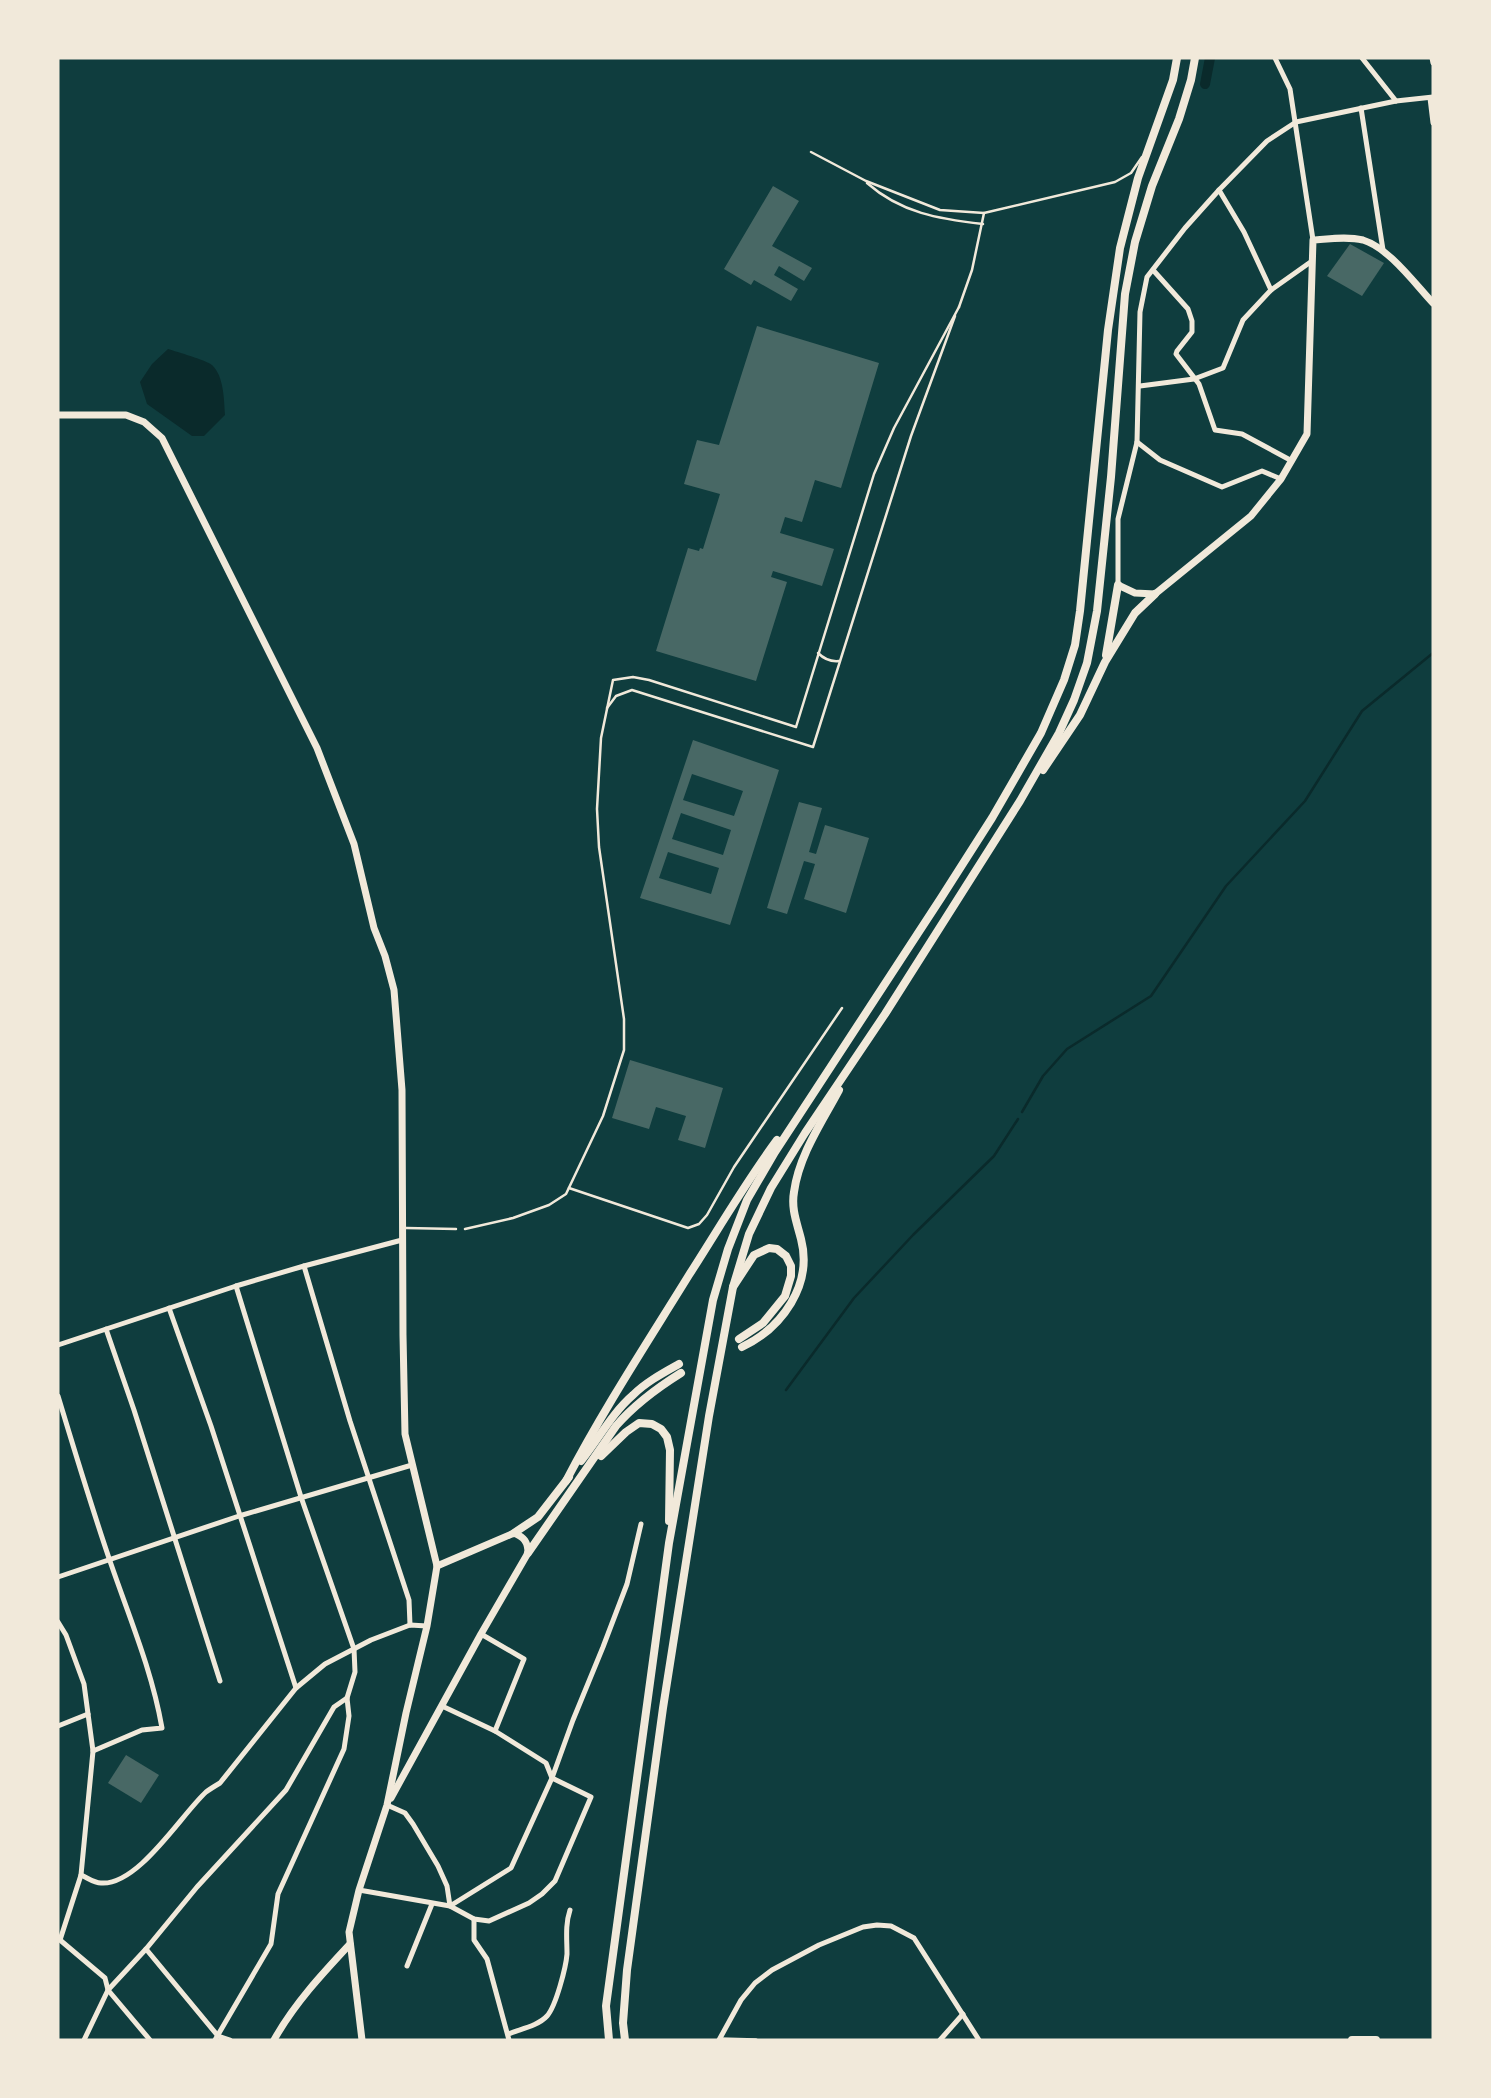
<svg xmlns="http://www.w3.org/2000/svg" width="1491" height="2098" viewBox="0 0 1491 2098" font-family="'Sofia Sans Condensed',sans-serif">
<rect width="100%" height="100%" fill="#0f3d3e"/>
<path fill="#0a2a2b" d="M168,349C177,352 206,360 212,365C224,376 224,400 225,415L204,436H192L147,404L140,382L152,364Z"/>
<g fill="none" stroke-linecap="round" stroke-linejoin="round">
<g stroke="#0a2a2b" stroke-width="2.5">
<path d="M1022,1112L1043,1076L1067,1049L1151,996L1226,886L1305,801L1362,711L1433,653"/>
<path d="M786,1390L854,1298L913,1235L994,1156L1018,1119"/>
</g>
<path stroke="#0a2a2b" stroke-width="10" d="M1205,84L1210,58"/>
</g>
<g fill="#486865" fill-rule="evenodd">
<path d="M773,186L799,201L772,246L812,268L804,281L779,266L774,275L798,289L791,301L754,280L751,285L724,269Z"/>
<path d="M1350,244L1384,263L1362,296L1327,276Z"/>
<path d="M757,326L879,363L841,488L815,480L802,522L785,517L780,533L834,549L822,586L773,571L771,577L787,582L756,681L656,651L688,548L699,551L700,548L703,549L720,494L684,484L697,440L719,445Z"/>
<path d="M693,740L779,770L730,925L640,898ZM692,774L743,791L734,816L683,800ZM681,813L731,830L723,855L672,839ZM668,852L719,868L711,894L659,878Z"/>
<path d="M799,802L822,808L809,852L816,854L825,825L869,838L846,913L804,899L815,864L804,861L787,914L767,908Z"/>
<path d="M630,1060L723,1088L705,1148L678,1140L686,1116L656,1107L649,1129L612,1118Z"/>
<path d="M126,1755L159,1775L141,1803L108,1783Z"/>
</g>
<g fill="none" stroke-linecap="round" stroke-linejoin="round">
<g stroke="#f1e9da" stroke-width="2.5">
<path d="M811,152L866,181L940,210L984,213L1115,182L1131,173L1142,157"/>
<path d="M867,183C901,213 939,219 983,224"/>
<path d="M959,307L972,270L984,213"/>
<path d="M818,653C824,659 830,662 839,661"/>
<path d="M607,708L616,696L632,690L813,747L911,436L955,316"/>
<path d="M569,1188L688,1228L699,1224L707,1215L734,1167L842,1008"/>
<path d="M406,1228L456,1229"/>
<path d="M465,1229L513,1218L549,1205L566,1194L603,1116L624,1050V1019L599,847L597,809L601,738L613,680L633,677L649,680L796,727L874,474L894,428L959,307"/>
</g>
<path stroke="#f1e9da" stroke-width="3.5" d="M720,2039L756,2040"/>
<g stroke="#f1e9da" stroke-width="5">
<path d="M1275,58L1290,89L1313,240"/>
<path d="M1362,58L1396,101"/>
<path d="M1432,58L1433,63"/>
<path d="M1430,98L1433,123"/>
<path d="M1361,108L1383,250"/>
<path d="M1219,190L1244,232L1271,290"/>
<path d="M1153,270L1188,309L1192,321V332L1177,351L1176,354L1199,384L1215,430L1242,434L1292,461"/>
<path d="M1140,386L1194,379L1223,368L1243,320L1271,290L1312,261"/>
<path d="M1137,442L1160,460L1222,487L1262,471L1281,479"/>
<path d="M1118,585V519L1137,442L1140,312L1147,277L1185,228L1219,190L1267,141L1296,122L1396,101L1433,97"/>
<path d="M304,1266L350,1421L409,1600L410,1625"/>
<path d="M169,1308L211,1426L296,1688"/>
<path d="M106,1329L134,1410L220,1681"/>
<path d="M58,1345L236,1286L304,1266L402,1240"/>
<path d="M58,1396C75,1452 92,1509 111,1564C130,1619 152,1671 162,1728L142,1730L93,1751"/>
<path d="M58,1577L239,1516L412,1465"/>
<path d="M58,1622L66,1635L84,1684L93,1751L81,1875L60,1940L105,1978L108,1990L84,2040"/>
<path d="M481,1634L524,1659L495,1731"/>
<path d="M58,1726L88,1714"/>
<path d="M387,1805L405,1813L413,1824L438,1866L447,1886L450,1906L474,1919L489,1921L529,1903L542,1894L555,1881L591,1797L552,1778L546,1763L495,1731L442,1706"/>
<path d="M81,1875C88,1878 94,1883 101,1883C138,1886 181,1815 206,1792C210,1789 215,1786 220,1783L296,1688L325,1664L371,1640L410,1625L427,1626"/>
<path d="M359,1890L450,1906L511,1868L552,1778L573,1720L603,1647L627,1584L641,1524"/>
<path d="M474,1919V1940L487,1959L509,2040"/>
<path d="M146,1949L218,2036L230,2040"/>
<path d="M407,1966L432,1904"/>
<path d="M508,2034C520,2029 538,2026 547,2016C556,2006 566,1967 567,1954C567,1939 565,1925 570,1910"/>
<path d="M150,2040L108,1990L146,1949L197,1887L286,1790L334,1707L347,1698"/>
<path d="M215,2040L271,1944L278,1894L344,1749L349,1716L347,1698L355,1672L354,1649L301,1497L236,1286"/>
<path d="M719,2040L741,2000L755,1983L772,1970L819,1945L863,1927L877,1925L891,1926L914,1938L979,2040"/>
<path d="M940,2040L963,2014"/>
</g>
<g stroke="#f1e9da" stroke-width="7">
<path d="M58,415H126L144,422L162,438L317,748L354,844L374,928L385,956L394,990L402,1090L403,1335L405,1434L437,1566L427,1626L406,1713L387,1805L359,1890L349,1932L362,2040"/>
<path d="M1118,585L1135,593L1155,594L1251,516L1281,479L1307,434L1313,240C1329,239 1347,236 1363,240C1389,248 1415,284 1433,303"/>
<path d="M391,1798L481,1634L528,1553C528,1542 524,1537 514,1533L437,1566"/>
<path d="M274,2040C294,2004 322,1974 350,1944"/>
</g>
<g stroke="#f1e9da" stroke-width="8">
<path d="M1106,655L1118,585"/>
<path d="M1043,770L1080,715L1105,662L1135,613L1155,594"/>
<path d="M733,1287L749,1234L771,1188L805,1133L885,1014L1020,801L1059,733L1074,700L1087,663L1097,611L1111,477L1125,294L1135,242L1152,186L1179,119L1191,80L1195,58"/>
<path d="M742,1347C782,1328 813,1285 801,1239C797,1223 791,1209 794,1192C799,1155 822,1122 839,1090"/>
<path d="M601,1456L626,1432L639,1423L652,1424L661,1429L667,1437L670,1450L669,1521"/>
<path d="M581,1461C598,1440 612,1413 633,1395C646,1382 663,1373 679,1364"/>
<path d="M566,1481C603,1410 647,1343 689,1275C718,1230 745,1183 777,1140"/>
<path d="M514,1533L538,1517L569,1477"/>
<path d="M528,1553L616,1426C635,1404 657,1388 681,1373"/>
<path d="M609,2040L606,2006L669,1543L713,1300L728,1249L747,1200L775,1152L941,898L992,818L1041,733L1064,680L1075,645L1080,611L1108,330L1120,248L1138,178L1173,80L1177,58"/>
<path d="M625,2040L623,2023L627,1970L663,1708L709,1416L733,1287L754,1255L769,1248L777,1249L786,1256L791,1266V1276L785,1296L763,1323L739,1339"/>
<path d="M1352,2040H1376"/>
</g>
</g>
<rect width="1491" height="2098" fill="none" stroke="#f1e9da" stroke-width="119"/>
</svg>
